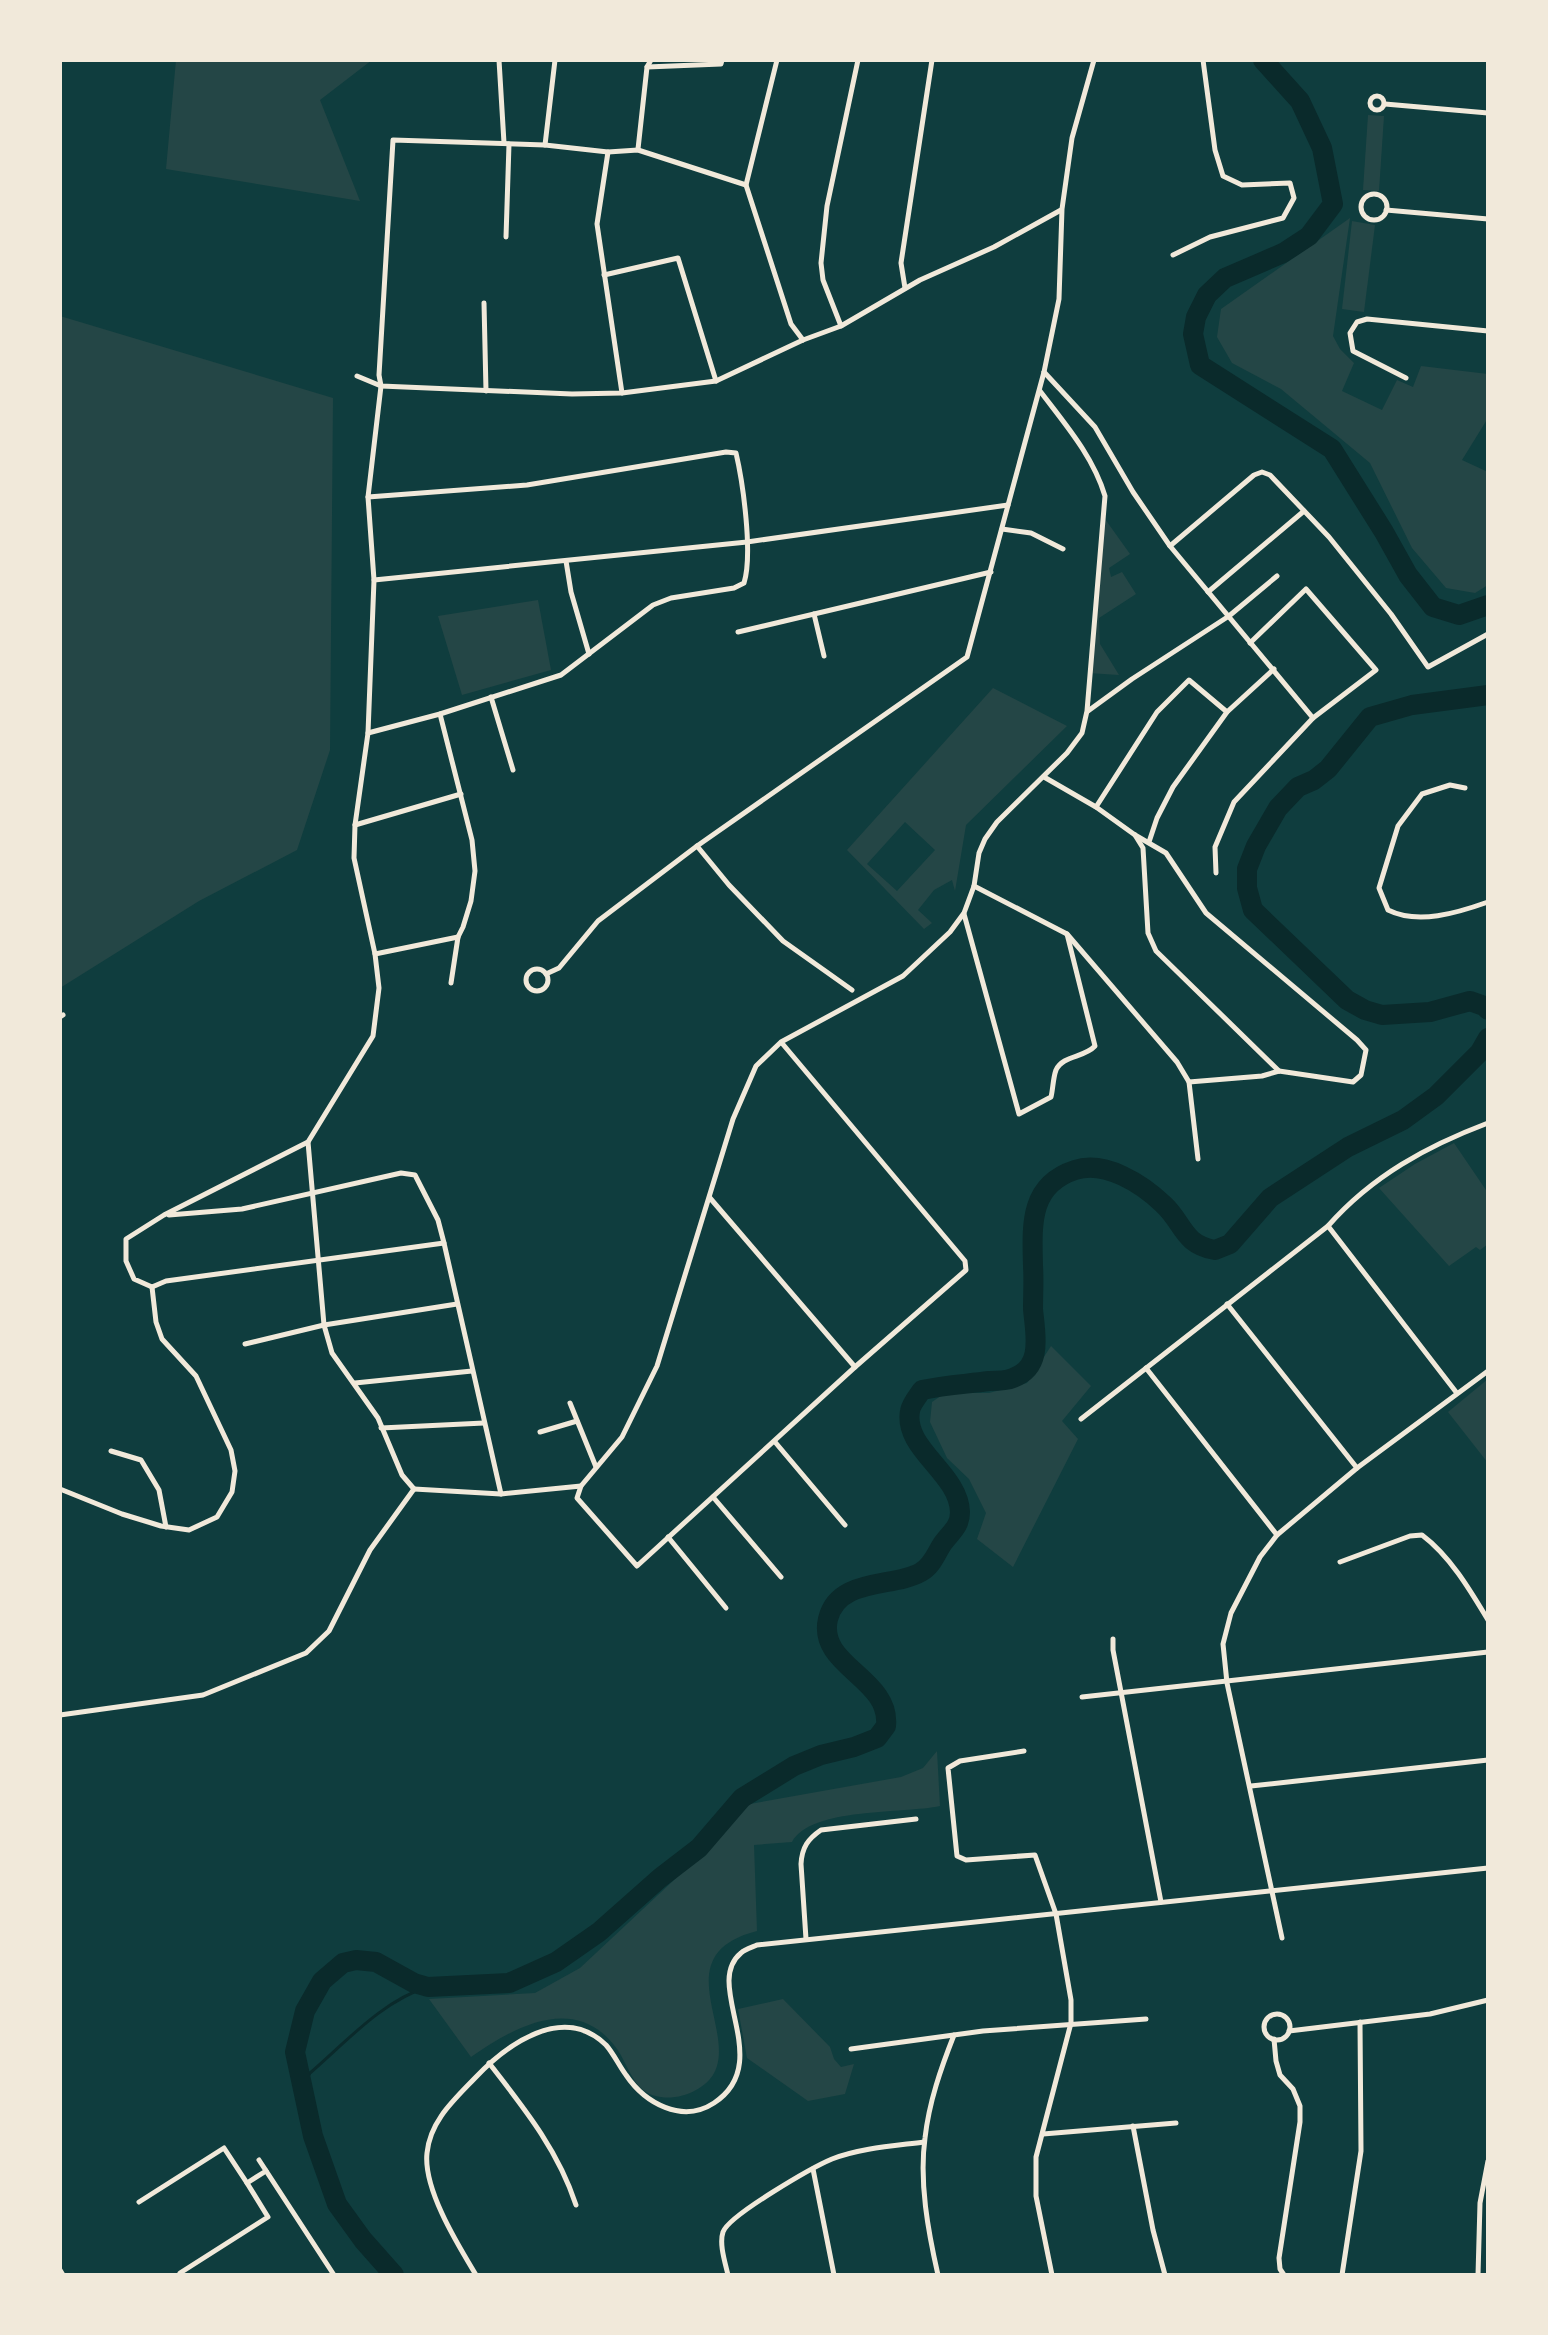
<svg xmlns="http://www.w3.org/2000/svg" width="1548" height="2335" viewBox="0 0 1548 2335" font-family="Raleway,sans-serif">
<rect width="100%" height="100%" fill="#0f3d3e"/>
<g fill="#244646" fill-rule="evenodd">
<path d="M176,60H372L320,100L360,201L166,169Z"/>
<path d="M1368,115L1384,116L1379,191L1363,190Z"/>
<path d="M1350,218L1333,336L1340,349L1354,363L1342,391L1382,410L1397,380L1413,387L1421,366L1488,374V418L1462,460L1488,472V585L1475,593L1446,588L1412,548L1370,463L1281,389L1232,363L1217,337L1221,309Z"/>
<path d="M1352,221L1375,225L1364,312L1342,309Z"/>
<path d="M60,316L333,398L330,750L297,850L199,901L60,988Z"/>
<path d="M1105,519L1130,554L1109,568L1111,577L1122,572L1136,594L1099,618L1100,644L1119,675L1088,673Z"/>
<path d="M538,600L551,670L462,695L438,616Z"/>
<path d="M993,688L1067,726L966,825L955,891L952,880L934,890L918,910L932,923L924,929L847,850ZM905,822L935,850L897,891L867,864Z"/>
<path d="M1454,1143L1488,1193V1244L1480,1250L1476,1247L1449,1266L1379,1188L1415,1164Z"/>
<path d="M1051,1346L1091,1386L1062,1421L1078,1439L1013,1567L977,1539L986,1513L969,1479L947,1458L930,1422L932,1402L945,1393H989L1027,1383Z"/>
<path d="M1488,1379V1463L1448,1412Z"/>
<path d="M937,1751L940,1806C903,1814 811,1807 792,1842L754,1845L757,1931C651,1958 763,2054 696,2090C680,2099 658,2101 643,2090C631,2080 626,2062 617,2049C576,1992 514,2027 471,2057L429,1999L535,1993L580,1968L705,1851L750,1804L901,1777L923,1768Z"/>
<path d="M783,1999L830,2047L834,2059L841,2067L854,2064L845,2094L808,2101L747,2058L738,2009Z"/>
</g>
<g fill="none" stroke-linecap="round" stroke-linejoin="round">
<path stroke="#0a2a2b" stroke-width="3" d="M303,2094L304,2084L310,2073C345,2043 383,2000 428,1987"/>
<g stroke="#0a2a2b" stroke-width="20">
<path d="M1263,60L1300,101L1322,148L1333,204L1309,236L1283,253L1225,278L1207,295L1196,317L1193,334L1200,365L1332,449L1384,532L1408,575L1433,607L1459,615L1488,605"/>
<path d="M1488,695L1412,705L1370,717L1328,769L1314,780L1298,787L1278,808L1256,846L1247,869V888L1253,910L1347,1000L1365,1010L1382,1015L1430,1012L1470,1001L1484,1006L1488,1010"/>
<path d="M394,2275L363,2240L337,2204L313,2136L295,2052L305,2011L322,1981L343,1963L356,1960L376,1962L414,1983L428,1987L509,1983L556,1962L599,1932L660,1878L699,1848L742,1798L794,1766L821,1755L854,1747L877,1738L886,1726C891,1678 817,1666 828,1619C838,1577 894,1588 921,1572C933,1565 936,1553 943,1543C951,1532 960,1527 960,1512C959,1473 903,1449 910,1411C911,1404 918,1396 922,1390C945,1385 967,1384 989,1381C997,1381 1006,1381 1013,1378C1044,1367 1035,1333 1033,1309C1033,1294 1034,1280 1033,1266C1032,1225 1029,1185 1075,1170C1105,1160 1142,1184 1163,1204C1184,1223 1182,1244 1215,1250L1230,1244L1270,1198L1348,1147L1403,1120L1436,1096L1480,1052L1488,1038"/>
</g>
<g stroke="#f1e9da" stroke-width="5">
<path d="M499,60L504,143"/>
<path d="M777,60L746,185L791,324L803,340"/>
<path d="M647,67L721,64L722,60"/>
<circle cx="1377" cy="103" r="7"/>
<path d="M1385,104L1488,113"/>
<path d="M545,145L555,60"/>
<path d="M638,149L647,67L651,60"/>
<path d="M608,152L597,224L622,393"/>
<circle cx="1374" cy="207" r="13"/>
<path d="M1386,210L1488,219"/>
<path d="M506,237L509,144"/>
<path d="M1173,255L1210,237L1283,218L1294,198L1290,183L1242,185L1223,176L1215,150L1203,60"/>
<path d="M604,275L678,258L716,381"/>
<path d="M905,288L901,263L932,60"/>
<path d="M484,303L486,391"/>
<path d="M841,326L823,280L821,263L827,206L858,60"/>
<path d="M1044,372L1095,427L1133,492L1170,546L1313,718"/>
<path d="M357,376L381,386L572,394L622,393L716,381L803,340L841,326L920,280L994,247L1061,210"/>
<path d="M1406,378L1353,351L1350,333L1357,322L1367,319L1488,331"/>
<path d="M368,497L527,485L726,452L736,453C743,483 753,554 744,583L734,588L671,598L653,605L561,675L440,714L368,733"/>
<path d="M1002,529L1031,533L1063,549"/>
<path d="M1170,546L1254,475L1262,472L1270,475L1329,537L1391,614L1428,667L1488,634"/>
<path d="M566,561L571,592L589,654"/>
<path d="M374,580L747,542L1008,505"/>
<path d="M1208,592L1304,511"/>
<path d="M814,614L824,656"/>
<path d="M738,632L991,572"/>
<path d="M491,697L513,770"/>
<path d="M1088,711L1132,679L1229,616L1277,576"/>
<path d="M440,714L472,840L475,871L471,901L463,927L458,937L451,983"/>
<path d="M1044,777L1096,807L1135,835L1166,853L1206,913L1357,1040L1366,1050L1361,1075L1353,1082L1279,1071L1262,1076L1189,1082"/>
<path d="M1465,788L1450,785L1422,794L1398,826L1379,888L1388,910C1418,925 1457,913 1488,902"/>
<path d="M1096,807L1157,712L1189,680L1227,712"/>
<path d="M355,825L461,794"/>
<path d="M1135,835L1143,848L1148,933L1156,951L1279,1071"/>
<path d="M1149,842L1157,818L1173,787L1227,712L1274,669"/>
<path d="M697,846L729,885L783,941L852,990"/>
<path d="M1216,873L1215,847L1234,802L1313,718L1376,670L1306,589L1250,643"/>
<path d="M974,886L1067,934L1177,1062L1189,1082L1198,1159"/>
<path d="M964,914L1019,1114L1051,1097C1053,1089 1053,1078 1056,1070C1063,1055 1084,1058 1095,1046L1067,934"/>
<path d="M375,954L458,937"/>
<circle cx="537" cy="980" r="11"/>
<path d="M546,974L559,968L598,921L697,846L967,657L1044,372L1059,299L1062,209L1072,138L1094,60"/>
<path d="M60,1017L63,1015"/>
<path d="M781,1042L965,1261L966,1270L855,1367L637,1566L577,1498L581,1486L622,1437L657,1366L733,1119L756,1066L781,1042L903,976L950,932L964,913L974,886L979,853L985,839L997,822L1067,753L1082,733L1087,711L1105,496C1093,456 1065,424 1040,391"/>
<path d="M308,1142L324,1325L332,1353L378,1418L402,1475L414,1489"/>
<path d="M710,1198L855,1367"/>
<path d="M169,1215L242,1209L401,1173L415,1175L438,1220L444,1243L501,1494"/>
<path d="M1328,1226L1456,1392"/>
<path d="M152,1287L134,1279L126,1261V1239L164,1215L308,1142L373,1036L379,988L375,954L354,858L355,825L368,733L374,580L368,497L381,386L379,375L393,140L545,145L608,152L638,150L746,185"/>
<path d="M152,1287L166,1281L444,1243"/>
<path d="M1227,1304L1357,1468"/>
<path d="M245,1344L324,1325L457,1304"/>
<path d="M1146,1368L1277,1535"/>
<path d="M355,1383L472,1371"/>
<path d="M570,1403L596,1467"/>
<path d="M1081,1419L1328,1226C1372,1176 1427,1146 1488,1123"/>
<path d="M381,1428L484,1423"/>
<path d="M540,1432L577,1421"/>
<path d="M775,1442L845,1525"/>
<path d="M111,1451L141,1460L159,1490L166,1527"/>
<path d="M60,1489L122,1514L161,1526L189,1530L217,1517L232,1492L235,1471L231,1450L196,1376L162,1339L156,1322L152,1287"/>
<path d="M414,1489L501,1494L581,1486"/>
<path d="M713,1497L781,1577"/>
<path d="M668,1537L726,1608"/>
<path d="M1340,1562L1410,1536L1422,1535C1450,1556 1470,1590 1488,1620"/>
<path d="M1113,1639V1650L1161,1902"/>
<path d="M1082,1697L1488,1652"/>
<path d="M60,1715L203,1695L306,1653L329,1631L370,1550L414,1489"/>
<path d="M1024,1751L960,1761L948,1768L957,1856L966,1860L1035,1855L1056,1914L1071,2000V2023L1036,2157V2196L1052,2275"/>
<path d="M1251,1786L1488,1760"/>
<path d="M1282,1938L1227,1683L1223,1644L1231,1613L1260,1557L1277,1535L1357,1468L1488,1371"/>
<path d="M806,1939L801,1864C802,1847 808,1839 821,1830L916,1819"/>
<circle cx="1277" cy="2027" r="13"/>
<path d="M1289,2031L1430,2014L1488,2000"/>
<path d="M1274,2039L1276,2061L1280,2075L1293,2089L1300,2106V2122L1279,2258L1280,2269L1284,2275"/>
<path d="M851,2049L983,2031L1146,2019"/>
<path d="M489,2063C524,2108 558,2150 576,2205"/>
<path d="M1133,2126L1153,2230L1165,2275"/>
<path d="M1043,2134L1176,2123"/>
<path d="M259,2160L334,2275"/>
<path d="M813,2169L834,2275"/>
<path d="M139,2202L224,2148L247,2183"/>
<path d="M60,2270L63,2275"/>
<path d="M180,2273L268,2217L247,2183L266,2171"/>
<path d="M476,2275C458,2245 423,2189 427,2153C430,2121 454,2100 475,2078C506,2045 563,2003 606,2045C614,2054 619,2066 626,2075C645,2103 682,2124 714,2103C776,2062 702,1985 741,1953C745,1949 753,1947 757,1945L1488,1868"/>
<path d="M728,2275C725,2262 719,2244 723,2232C729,2215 813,2167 832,2159C861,2148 893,2146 924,2142"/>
<path d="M938,2275C928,2231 919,2182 925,2138C929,2102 941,2068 954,2035"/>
<path d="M1342,2275L1361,2151L1360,2022"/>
<path d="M1478,2275L1480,2203L1488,2161"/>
</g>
</g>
<rect width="1548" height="2335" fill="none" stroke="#f1e9da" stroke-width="124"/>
</svg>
